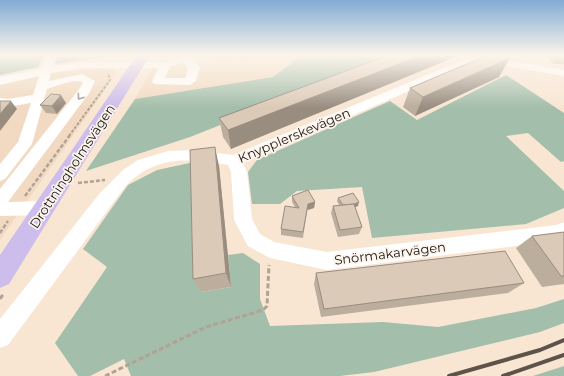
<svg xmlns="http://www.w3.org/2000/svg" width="564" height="376" viewBox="0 0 564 376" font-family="Montserrat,sans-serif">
<rect width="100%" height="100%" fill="#f8e6d3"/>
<g fill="#f1dac1">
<path d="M163,55H302L273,77L135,99L159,57Z"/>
<path d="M99,68L113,69L116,74L0,240V84L41,74Z"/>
</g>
<g fill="#a3beaa">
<path d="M0,55H44L38,67L0,75Z"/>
<path d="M58,55H118L55,64Z"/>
<path d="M302,55H398L190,137L86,171L135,99L273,77Z"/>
<path d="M506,75L564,113V161L561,162L528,133L506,136L564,191V208L526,224L372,238L362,187L297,191L280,204H252L248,172L257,160L390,101L417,120Z"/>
<path d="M190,163L196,169L201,292L231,287L228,255L243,253L260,264V299L270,326L383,322L438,327L536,308L564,299V323L540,332L374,372L340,376H131L124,359L90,376H78L55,343L107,267L83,249L128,185L157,170Z"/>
<path d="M564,366V376H533Z"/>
</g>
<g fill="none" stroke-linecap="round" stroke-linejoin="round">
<path stroke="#b1a294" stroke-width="2" stroke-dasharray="3 1.5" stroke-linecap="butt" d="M69,136L110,80L108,73"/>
<g stroke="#b1a294" stroke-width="2.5" stroke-dasharray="4 2" stroke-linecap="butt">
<path d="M78,183L105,180"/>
<path d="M25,196L70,135"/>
<path d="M0,233L8,221"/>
</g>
<g stroke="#b1a294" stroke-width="3" stroke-dasharray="5 2.5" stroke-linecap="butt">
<path d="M0,299L4,293"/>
<path d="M105,376L206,327L263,310L267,306L269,265"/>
</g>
<g fill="#fff" fill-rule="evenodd">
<path d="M46,55H56L53,66L82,62H164L181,55H191V57L200,67L196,81L190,85L154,84L152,82L158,68H82L51,73L49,81L82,74L95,81L90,92L8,202L45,201L51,203L53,208L51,213L45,215L0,216V189L80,88L83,82C73,78 57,86 47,89L32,144L5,179L0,181V164L18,142L31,103L7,107L0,106V98L7,99L33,95L39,76L0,85V77L41,69ZM183,62L188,68L185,78H165L170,67Z"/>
<path d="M480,55L564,70V76L478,61L243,163L247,172L252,219L260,234L274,242L327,252L556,225L564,222V238L556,241L327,270L270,258L248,246L234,220L231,172L228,165C188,158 154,155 124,188L8,345L0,348V319L100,193L123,170L138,160L168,151L195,150L233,155L473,56Z"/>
</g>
<path fill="#ccbdec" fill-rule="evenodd" d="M137,55H150L9,284L0,288V255Z"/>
<g stroke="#5d5349" stroke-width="4">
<path d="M449,376L540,350L564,340"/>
<path d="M503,376L564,355"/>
</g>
</g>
<g fill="#bcae9d">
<path d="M203,55H231V58L203,57Z"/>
<path d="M231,55H253L252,58H237Z"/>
<path d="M389,55L231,149L223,137L219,118Z"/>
<path d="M544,55H564V64H554Z"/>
<path d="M499,77L415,116L403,107L410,88Z"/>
<path d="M66,103L57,114L46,113L40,105Z"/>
<path d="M219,166L231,287L201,292L193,279Z"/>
<path d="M292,196L315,202L314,208L307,210L303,238L281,235V229L295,207L292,202Z"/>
<path d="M338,198L358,206L355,207L362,227L359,234L338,237L331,213L333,206L339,205L337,201Z"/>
<path d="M564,232V284L542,287L516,248L532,236Z"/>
<path d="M316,273L524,283L508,293L321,317L314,284Z"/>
</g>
<g fill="#998d80">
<path d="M422,55H460L231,149L228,130Z"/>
<path d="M510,58L499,77L415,116L423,97Z"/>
<path d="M61,95L66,103L57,114L52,106Z"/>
<path d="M11,101L17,109L0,131V114Z"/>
<path d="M215,147L219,166L231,287L226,273Z"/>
<path d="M315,202L314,208L307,210L303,238L308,204Z"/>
<path d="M359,202L358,206L343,211L344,208Z"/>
</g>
<g fill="#dbcab7" stroke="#998d80">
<path d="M389,55H422L228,130L219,118Z"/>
<path d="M488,55H504L510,58L423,97L410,88Z"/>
<path d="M51,94L61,95L52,106L40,105Z"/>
<path d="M0,101H11L0,114Z"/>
<path d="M215,147L226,273L193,279L190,150Z"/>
<path d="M308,190L315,202L308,204L303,232L281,229L285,206L299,208L292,196Z"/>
<path d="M353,193L359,202L354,204L343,205L338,198Z"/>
<path d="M354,204L362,227L340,230L333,206Z"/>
<path d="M564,232V276H561L532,236Z"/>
<path d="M505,251L524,283L324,309L316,273Z"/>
</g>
<defs><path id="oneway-chevron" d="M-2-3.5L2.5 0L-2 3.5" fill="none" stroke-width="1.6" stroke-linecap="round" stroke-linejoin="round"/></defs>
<use stroke="#9a9794" href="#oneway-chevron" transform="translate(80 97) rotate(126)"/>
<linearGradient id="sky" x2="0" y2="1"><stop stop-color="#81abd4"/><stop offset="0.51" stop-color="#fcf4eb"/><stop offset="1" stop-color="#fcf4eb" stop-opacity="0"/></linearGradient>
<rect width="564" height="108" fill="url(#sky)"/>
<g text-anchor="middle" stroke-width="3.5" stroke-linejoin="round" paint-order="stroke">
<g font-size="13" fill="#1e1711" stroke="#fcf5ee">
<text transform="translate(294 135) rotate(-23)" y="5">Knypplerskevägen</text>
<text transform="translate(72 166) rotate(-57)" y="5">Drottningholmsvägen</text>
<text transform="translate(390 253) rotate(-7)" y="5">Snörmakarvägen</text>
</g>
</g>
</svg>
